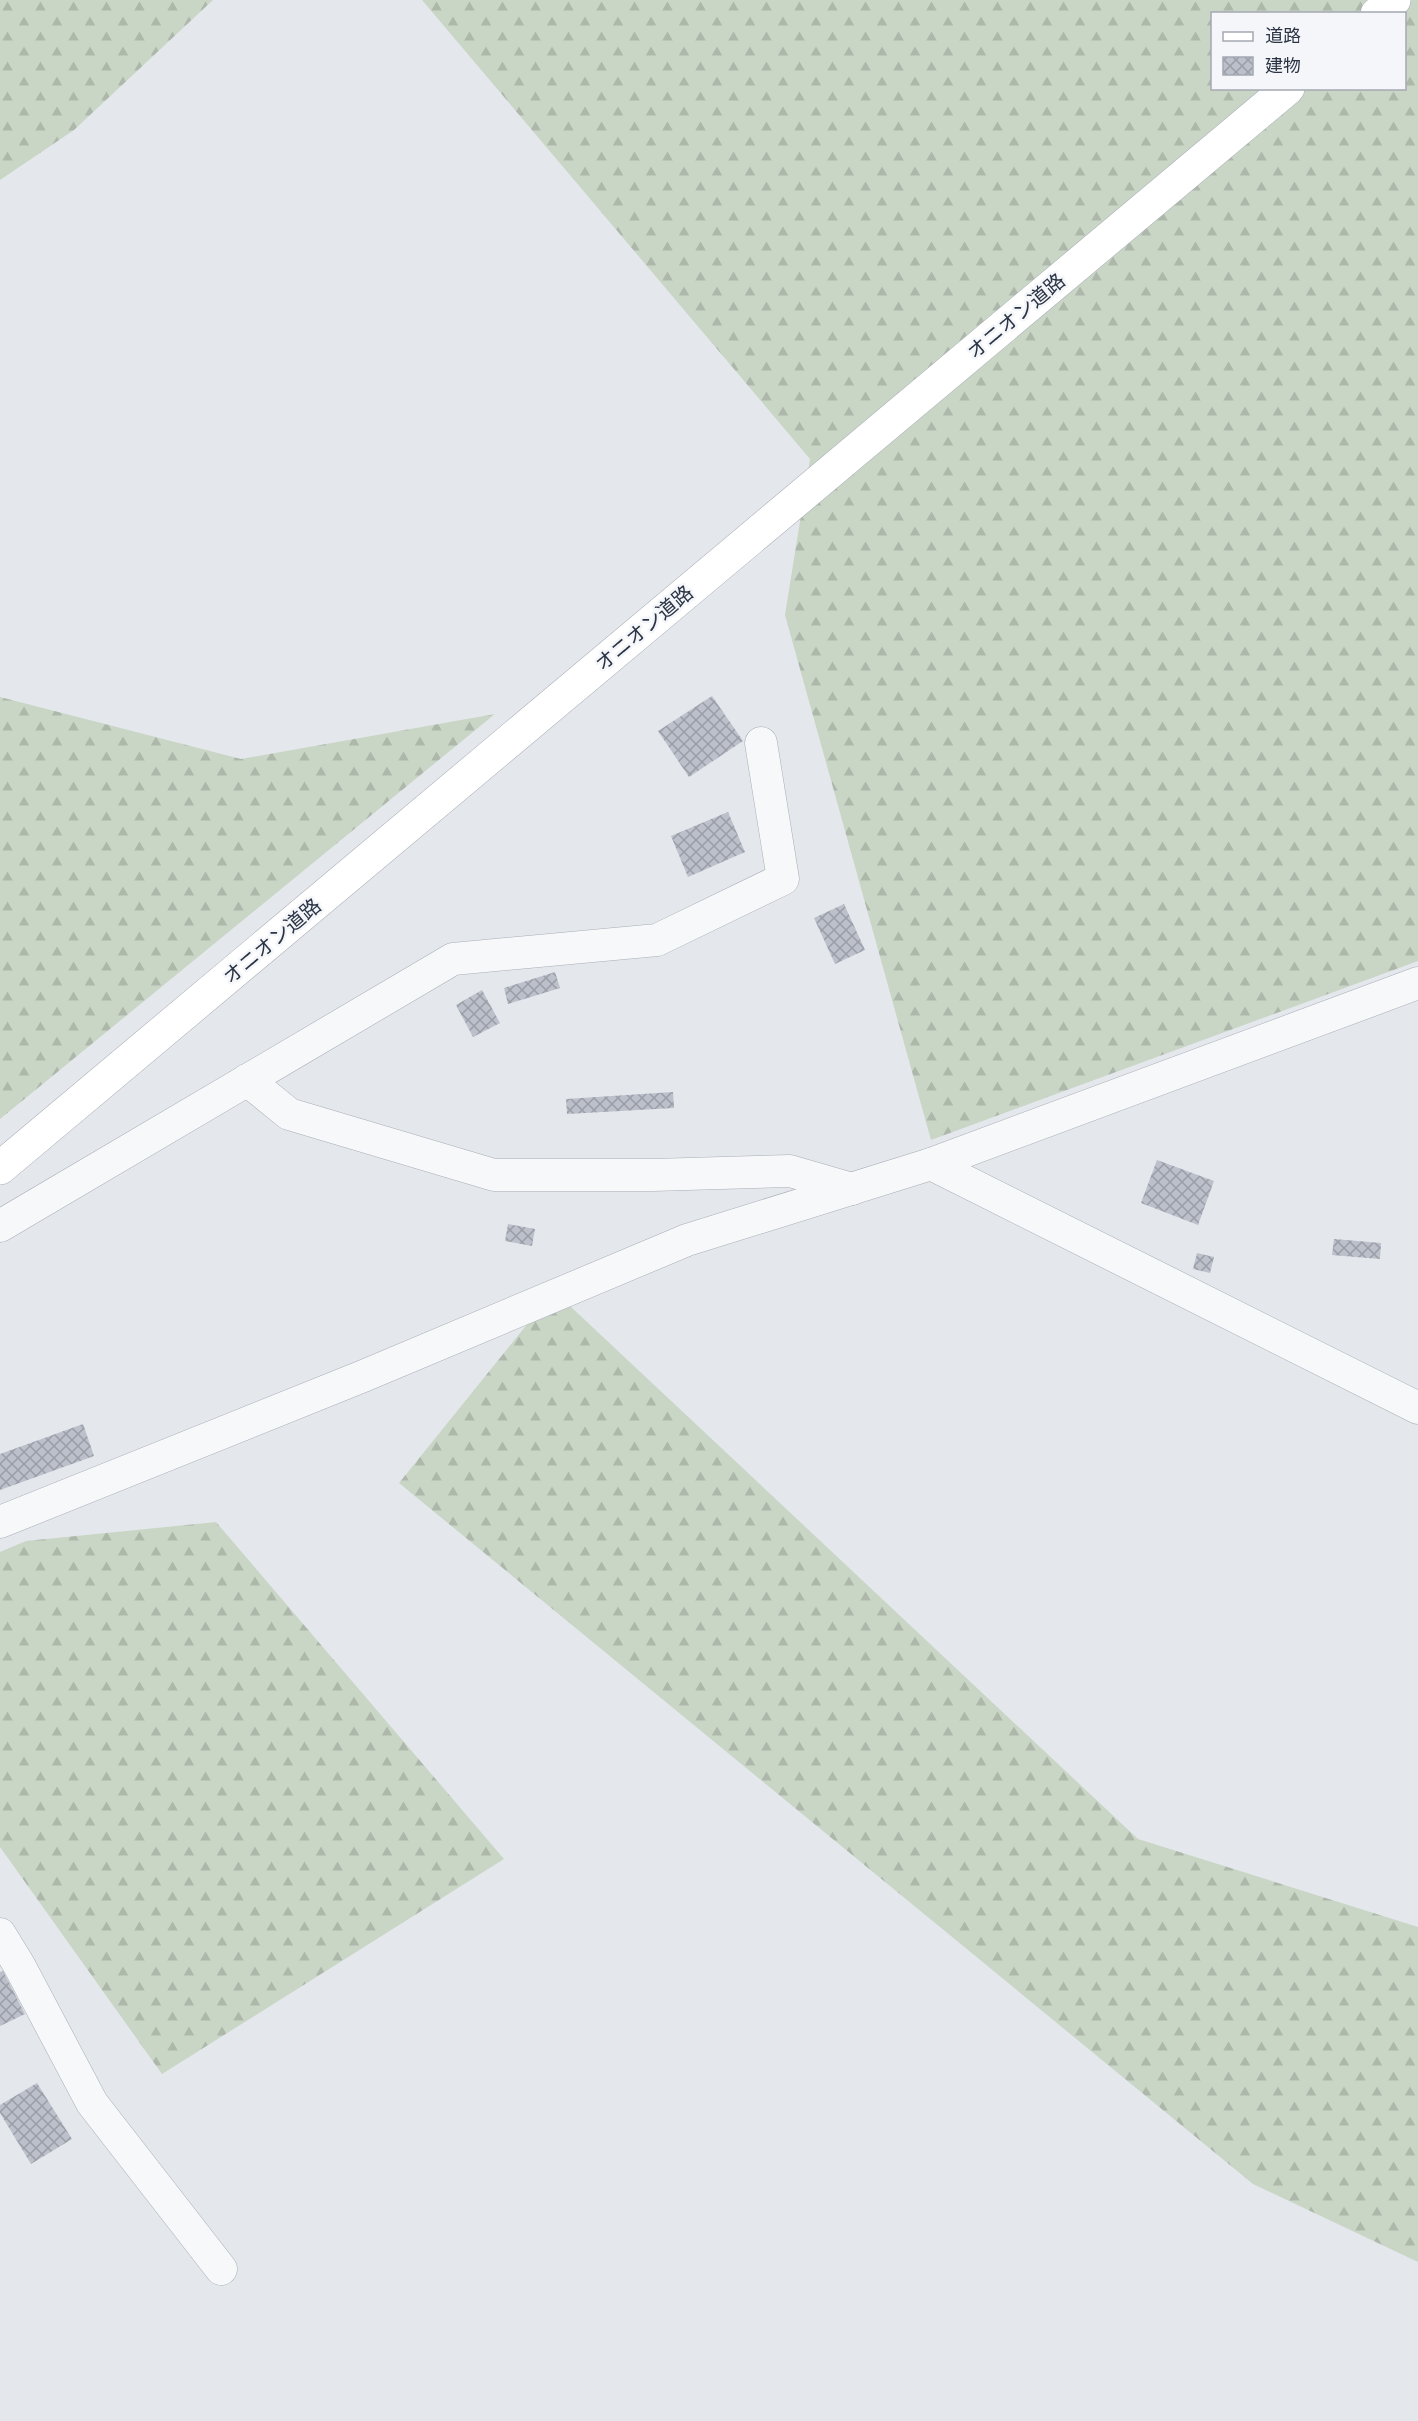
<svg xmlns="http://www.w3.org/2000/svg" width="1418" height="2421" viewBox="0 0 1418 2421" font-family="Quicksand,'Noto Sans JP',sans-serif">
<defs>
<pattern id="forest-firs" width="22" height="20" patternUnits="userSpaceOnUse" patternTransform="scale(1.5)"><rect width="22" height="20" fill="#c9d6c5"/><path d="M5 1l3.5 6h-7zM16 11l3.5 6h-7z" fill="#adb8ab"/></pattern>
<pattern id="building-cross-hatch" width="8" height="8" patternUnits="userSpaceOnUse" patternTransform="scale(1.5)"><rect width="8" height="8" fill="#bbc0ca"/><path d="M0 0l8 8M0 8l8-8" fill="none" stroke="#989da6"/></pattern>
</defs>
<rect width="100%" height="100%" fill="#e4e7ec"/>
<g fill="url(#forest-firs)" fill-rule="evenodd">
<path d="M0,0H213L74,130L0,180Z"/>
<path d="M422,0H1418V961L931,1140L785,615L810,459ZM1212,14H1404V88H1212Z"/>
<path d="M0,697L241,759L495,714L0,1119Z"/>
<path d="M554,1291L1138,1839L1418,1927V2262L1253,2184L399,1483Z"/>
<path d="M216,1522L504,1859L162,2074L0,1847V1552L26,1541Z"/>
</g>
<g fill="url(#building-cross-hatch)">
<path d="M712,696L743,741L689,777L658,731Z"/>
<path d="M728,812L745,852L688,877L671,836Z"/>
<path d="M844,904L865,950L835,964L814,918Z"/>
<path d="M555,972L560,988L508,1004L504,988Z"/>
<path d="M482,990L500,1023L473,1037L456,1005Z"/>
<path d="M673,1092L674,1108L567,1114L566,1099Z"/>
<path d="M1157,1160L1214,1181L1198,1225L1141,1203Z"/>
<path d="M508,1224L535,1229L532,1246L505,1241Z"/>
<path d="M1334,1239L1381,1243L1380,1259L1332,1255Z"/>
<path d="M1197,1253L1214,1257L1210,1273L1193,1269Z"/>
<path d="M83,1424L94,1456L0,1490V1454Z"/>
<path d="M3,1971L25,2014L0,2026V1972Z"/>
<path d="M37,2083L72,2139L31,2164L0,2113V2105Z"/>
</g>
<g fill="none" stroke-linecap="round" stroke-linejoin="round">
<defs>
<g id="street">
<path d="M247,1080L289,1114L494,1175H653L790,1171L852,1189"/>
<path d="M931,1164L1418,1408"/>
<path d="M0,1226L453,959L657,940L783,879L761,743"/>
<path d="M0,1522L361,1377L687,1240L931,1164L1418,983"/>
<path d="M0,1934L19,1965L92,2103L221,2269"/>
</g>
<g id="secondary">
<path d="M1377,14L1394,0"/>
<path d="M0,1168L1288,88"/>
</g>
</defs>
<use href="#street" stroke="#a9aeb7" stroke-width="33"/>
<use href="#secondary" stroke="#a9aeb7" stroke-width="34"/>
<use href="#street" stroke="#f7f8fa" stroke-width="32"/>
<use href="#secondary" stroke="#fff" stroke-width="33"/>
</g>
<g text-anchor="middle" stroke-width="5" stroke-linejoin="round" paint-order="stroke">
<g font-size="20" fill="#2b3445" stroke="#f4f6f9">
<text transform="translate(1016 316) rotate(-40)" y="7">オニオン道路</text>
<text transform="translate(644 628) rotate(-40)" y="7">オニオン道路</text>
<text transform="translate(272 941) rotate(-40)" y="7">オニオン道路</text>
</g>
</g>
<rect x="1211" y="12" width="195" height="78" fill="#f4f6f9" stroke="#a4a8b1" stroke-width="1.5"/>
<rect x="1223" y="32" width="30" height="9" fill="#ffffff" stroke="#a4a8b1" stroke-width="1.5"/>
<text x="1265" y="42" font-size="18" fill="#2b3445">道路</text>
<rect x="1223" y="57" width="30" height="18" fill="url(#building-cross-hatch)" stroke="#a4a8b1" stroke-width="1.5"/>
<text x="1265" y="72" font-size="18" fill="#2b3445">建物</text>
</svg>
